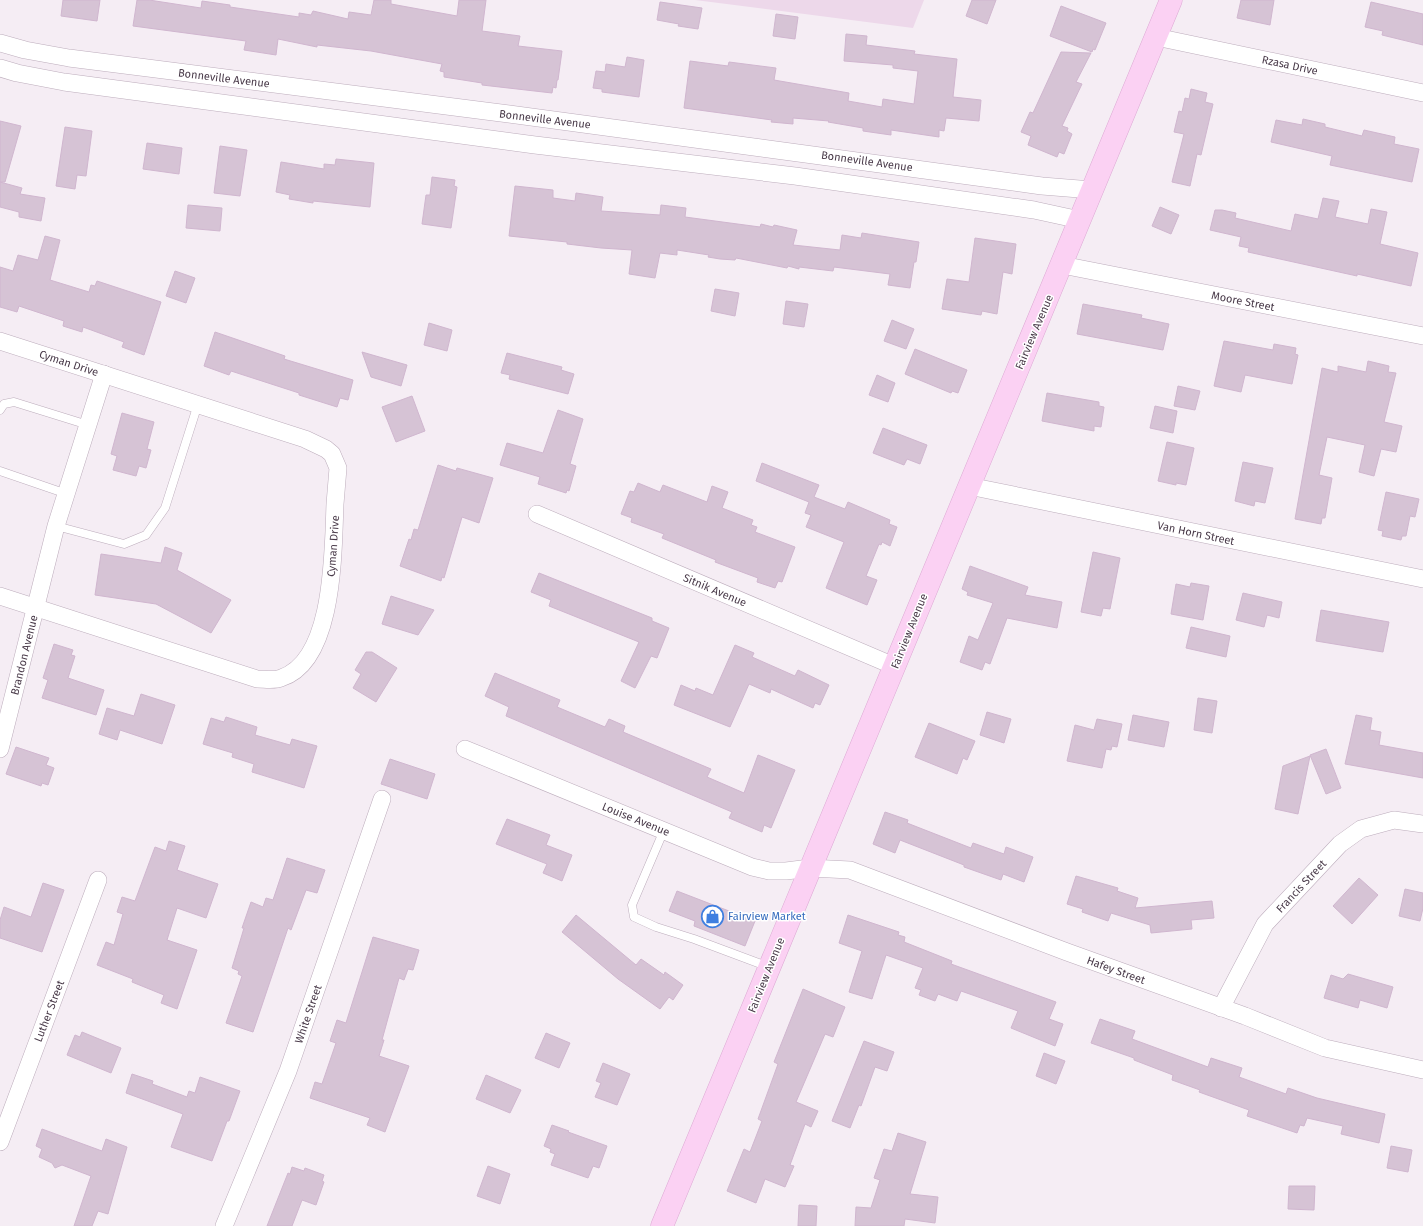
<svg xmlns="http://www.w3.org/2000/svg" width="1423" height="1226" viewBox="0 0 1423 1226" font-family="'Fira Sans',sans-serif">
<rect width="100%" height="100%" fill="#f5edf4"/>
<path fill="#edd8ea" d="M695,0H924L913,28Z"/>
<g fill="#d6c3d5" stroke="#d0b6cf">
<path d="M63,0H100L97,21L61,16Z"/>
<path d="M137,0H149L201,8L202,1L230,5V7L299,17V13L311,15L313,11L348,19L349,12L371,15L374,0H391V4L457,16L459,0H486L482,31L520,36L518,46L562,51L558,80H557L556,88L553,87L552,93L482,85V83L444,77V72L440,71L442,64L371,51L317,45V47L278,39L276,55L244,50L246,41L133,26Z"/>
<path d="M972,0H996L987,24L966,16Z"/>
<path d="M1241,0H1274L1270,25L1237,18Z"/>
<path d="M660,2L702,8L698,29L678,26L679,24L657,20Z"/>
<path d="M1371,2L1423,14V45L1382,35L1383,31L1365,27Z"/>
<path d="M1061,6L1106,23L1095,50L1093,49L1092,52L1050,36Z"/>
<path d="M776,14L798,17L795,39L773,36Z"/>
<path d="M846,34L867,36L866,45L915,51L914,54L957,59L953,97L981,100L979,121L946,118L944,131L939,130V137L891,130V135L863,131V128L828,122L829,121L793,118V124L771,122L772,120L684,108L690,61L728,66L729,62L776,68L774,80L849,93L848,101L882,107L883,99L914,104L918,71L893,68V65L844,61Z"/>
<path d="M1061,52L1091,53L1076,82L1082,84L1062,126L1068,128L1067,131L1072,134L1064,154L1059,152L1057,157L1028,145L1031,136L1021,132L1030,112L1033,113Z"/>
<path d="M627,57L644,60L639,97L602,92V89L593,88L596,71L605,72L606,64L625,67Z"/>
<path d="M1191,89L1207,93L1205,102L1213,104L1201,155L1197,154L1190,186L1172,182L1184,134L1174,132L1179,111L1182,112L1185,98L1189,99Z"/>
<path d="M1303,119L1325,124V127L1362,136L1364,130L1395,137L1394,144L1419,149L1412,182L1330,165L1332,156L1271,142L1276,120L1302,125Z"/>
<path d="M0,121L21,126L5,182H0Z"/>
<path d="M65,127L92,131L86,176L77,175L75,189L56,186Z"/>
<path d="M147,143L182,148L179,174L143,169Z"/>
<path d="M220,146L247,150L240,196L214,193Z"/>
<path d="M336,159L374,163L370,207L313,201V203L289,199L290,195L276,192L281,162L324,169V164L335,165Z"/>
<path d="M432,177L455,180L454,186L457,187L451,228L422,224L426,195H430Z"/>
<path d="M0,182L22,188L20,194L45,198L41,221L19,217V212L0,207Z"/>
<path d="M515,186L553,190V198L575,201L576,193L603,197L601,211L660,215L661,205L686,208L685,217L760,227L761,224L773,227L774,225L797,230L793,245L840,250L842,235L861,238L862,233L919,242L916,262H914L910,288L888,285L890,274L834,267L833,271L799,267V269L788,266L787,268L736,258L735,260L720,259L708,257L709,255L677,250V255L660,253L655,278L629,274L632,250L601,248L567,244V242L509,236Z"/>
<path d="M1323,198L1339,201L1335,217L1368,224L1371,209L1387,212L1380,244L1418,253L1411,286L1357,274V276L1248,252L1249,248L1239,246L1241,237L1210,230L1215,210H1222L1236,213L1235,218L1291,231L1295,214L1318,219Z"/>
<path d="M188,205L222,208L220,231L186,228Z"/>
<path d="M1160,207L1179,215L1171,234L1152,226Z"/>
<path d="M45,236L60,240L50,280L89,292L91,285L95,286L97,281L161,302L144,355L122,347L124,342L83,327L82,332L63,326L64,321L19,306L17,312L0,307V267L13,271L18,255L38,260Z"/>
<path d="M975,238L1016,244L1012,274L1003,272L997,314L982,311L981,315L942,309L947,279L969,282Z"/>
<path d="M175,271L195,278L186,303L166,296Z"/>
<path d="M715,289L739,293L735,316L711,311Z"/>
<path d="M786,301L808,304L804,327L783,324Z"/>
<path d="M1083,304L1142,315L1141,318L1169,324L1163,350L1077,334Z"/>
<path d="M892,320L914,329L906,349L884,341Z"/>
<path d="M429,323L452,330L447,351L424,345Z"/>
<path d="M215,332L285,356L284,359L353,380L348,400L340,398L337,407L299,395V393L231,371L229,375L204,366Z"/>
<path d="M1224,341L1273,350L1274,344L1296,348L1295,354L1298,355L1292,384L1245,375L1241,392L1214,386Z"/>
<path d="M915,349L967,370L958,393L952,391L951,393L905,374Z"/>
<path d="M362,352L407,365L401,386L371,377Z"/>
<path d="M507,353L562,367L561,370L574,374L568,394L509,379L510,375L501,373Z"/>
<path d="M1368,361L1389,366L1388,372L1396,373L1384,422L1402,426L1396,452L1381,449L1374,476L1359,472L1365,445L1327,437L1319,475L1332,478L1325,518H1322L1321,524L1295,519L1322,368L1338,372V366L1366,372Z"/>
<path d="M877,375L895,383L888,402L869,395Z"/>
<path d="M1178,386L1200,391L1195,410L1174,406Z"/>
<path d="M1047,393L1099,402V406L1104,407L1101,427L1094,426V431L1042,421Z"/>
<path d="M412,396L425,431L396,442L382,407Z"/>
<path d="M1155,406L1177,411L1173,433L1150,428Z"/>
<path d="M558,410L583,419L570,464L576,466L569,491L567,490L566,493L538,484L540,477L500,465L507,443L543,453Z"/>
<path d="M122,413L154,422L147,449L151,450L146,468L139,466L136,476L113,470L117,456L111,454Z"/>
<path d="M883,428L927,445L920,464L907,459L904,465L873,453Z"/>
<path d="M1167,442L1194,448L1186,485L1176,483V485L1158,481Z"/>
<path d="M1243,462L1273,468L1265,503L1255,501L1254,506L1235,501Z"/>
<path d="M762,463L819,485L814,497L845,509L848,502L890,520L889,524L897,527L890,546L882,542L881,545L879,544L866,576L877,580L867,605L826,588L844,542L806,527L811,515L805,513L809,502L756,481Z"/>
<path d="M438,465L456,471L457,468L493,478L479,523L462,517L444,578L442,577L441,581L400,566L409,539L411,540L414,529L418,530Z"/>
<path d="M638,483L660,492L663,485L707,502L712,486L728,492L722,508L753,520L751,525L757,527L755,532L795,547L782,582L778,581L775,588L757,582L758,578L715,562L716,560L662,538L664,534L631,522L632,518L621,514L630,491L634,492Z"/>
<path d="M1386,492L1419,499L1415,517L1410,516L1406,536H1402L1401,540L1382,536L1383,531L1378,530Z"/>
<path d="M165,547L182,553L177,570L231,600L211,633L156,604L95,595L101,554L161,563Z"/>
<path d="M1093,552L1120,558L1110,609L1103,608L1101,616L1081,612Z"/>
<path d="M970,566L1028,587L1025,595L1062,602L1057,628L1007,618L990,664L985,662L982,670L960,662L969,636L978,640L993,603L967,595L968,592L962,589Z"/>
<path d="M539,573L652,618V621L669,628L657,658L651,656L635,688L621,681L639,642L549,606L551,600L531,592Z"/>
<path d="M1191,583L1209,586L1203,620L1171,614L1176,584L1190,587Z"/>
<path d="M1243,593L1282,602L1279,618L1267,615L1264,627L1236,620Z"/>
<path d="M391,596L434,610L418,635L382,624Z"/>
<path d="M1321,610L1389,622L1383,652L1316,641Z"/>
<path d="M1191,627L1230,636L1226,657L1186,648Z"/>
<path d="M54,644L73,650L71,655L75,656L68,678L104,690L96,715L42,698L48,680L43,678Z"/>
<path d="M735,645L754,653L752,657L795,676L798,670L829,685L820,705L815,703L813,708L771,689L770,693L749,684L730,727L674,705L681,685L695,691L696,688L713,695Z"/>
<path d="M366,652H372L397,668L376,702L353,688L361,674L355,670Z"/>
<path d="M495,673L560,700L557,707L605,727L609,719L625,726L623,732L711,769L707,777L744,793L758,755L795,770L771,828L764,825L762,832L729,818L732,812L506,716L509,707L485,696Z"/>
<path d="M141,694L175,705L162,744L120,730L117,740L99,734L107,708L134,716Z"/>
<path d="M1198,698L1217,701L1212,733L1194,730Z"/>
<path d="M987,712L1011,719L1004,743L980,735Z"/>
<path d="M1133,715L1169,722L1164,747L1128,740Z"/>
<path d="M1356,715L1372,718L1370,730L1381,732L1379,745L1423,753V778L1345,764Z"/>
<path d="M226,717L257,727L255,735L290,745L292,739L317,746L304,788L252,772L254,764L232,757L233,753L203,744L211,718L224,722Z"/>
<path d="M1097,719L1122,724L1117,747L1112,746L1111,750L1106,749L1102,768L1067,761L1075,725L1094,730Z"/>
<path d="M929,723L975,741L967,760L963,758L957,774L915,757Z"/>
<path d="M16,747L49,758L46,765L54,768L48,785L42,783L41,786L6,774Z"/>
<path d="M1326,749L1341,788L1326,794L1310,755Z"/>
<path d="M1310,756L1298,814L1275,809L1283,766Z"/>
<path d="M390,759L435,774L427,799L381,784Z"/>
<path d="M885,812L908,820L907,823L971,848L973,843L1004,854L1006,847L1033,857L1024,882L1003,874L1001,880L964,867V865L900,840L895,853L873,844Z"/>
<path d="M507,819L550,835L546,845L572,855L562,881L543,873L547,864L496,844Z"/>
<path d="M169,841L185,846L177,870L218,884L206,918L177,908L167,940L197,950L177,1009L161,1003L164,995L132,982L133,979L97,965L106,942L114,945L123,914L117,912L122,897L135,901L155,847L166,851Z"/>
<path d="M287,858L325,870L317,893L306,890L291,930L288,928L253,1032L226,1023L242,976L238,974L239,971L232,968L244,928H242L251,902L263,907L266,898L273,900Z"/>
<path d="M1076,876L1118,888L1117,891L1138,898L1135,908L1212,901L1214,918L1191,920L1192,929L1151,933L1150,925L1111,913L1108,921L1082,912L1083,909L1067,904Z"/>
<path d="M1359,878L1378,895L1352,924L1333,906Z"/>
<path d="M43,883L64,890L42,952L0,938V920L4,907L31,917Z"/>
<path d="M1405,889L1423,893V908L1420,921L1399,916Z"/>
<path d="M677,891L755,921L745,946L694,926L695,921L669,911Z"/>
<path d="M576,915L636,965L641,959L664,975L665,972L683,985L673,1000L669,997L660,1009L618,979L562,932Z"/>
<path d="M848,915L899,932L898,935L905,937L904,942L952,961L951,964L1056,1002L1049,1019L1063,1024L1055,1046L1011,1028L1018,1011L961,991L957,1001L938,994L935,1001L919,995L921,990L915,988L923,968L886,955L872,999L849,992L862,951L839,943Z"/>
<path d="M373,937L419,950L413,970L408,969L404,980L399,978L382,1040H384L379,1056L409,1066L385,1132L367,1125L370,1118L310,1098L315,1082L322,1084L336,1043L330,1041L337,1020L346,1023Z"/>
<path d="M1348,974L1393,987L1387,1008L1360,1000L1358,1008L1324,998L1331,975L1343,979Z"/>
<path d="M803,989L845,1007L833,1037L825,1034L796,1102L818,1111L811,1127L805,1124L790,1165L794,1166L785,1187L765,1179L756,1203L727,1191L744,1149L750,1152L762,1121L758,1119L778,1064L774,1062Z"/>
<path d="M1100,1019L1135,1031L1132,1039L1208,1067L1211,1058L1242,1068L1239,1077L1286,1094L1288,1088L1317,1098L1385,1114L1379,1143L1341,1134L1343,1126L1307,1118L1304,1126L1300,1125L1297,1133L1247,1116L1249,1110L1199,1092L1200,1090L1172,1080L1173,1075L1134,1060V1058L1091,1043Z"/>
<path d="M82,1032L121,1048L111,1073L67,1055L75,1035L80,1037Z"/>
<path d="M546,1033L570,1043L559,1068L535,1058Z"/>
<path d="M864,1041L894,1052L887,1071L875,1067L861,1106L859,1105L850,1128L832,1121Z"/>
<path d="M1044,1053L1065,1061L1056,1084L1036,1076Z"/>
<path d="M603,1063L630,1074L617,1105L595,1097L601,1083L596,1081Z"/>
<path d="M132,1074L153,1081L152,1084L187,1097L189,1091L195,1093L200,1077L240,1091L229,1121H227L212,1161L171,1147L183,1114L126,1093Z"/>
<path d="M486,1075L521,1090L510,1113L476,1099Z"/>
<path d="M552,1125L569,1131L568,1132L607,1146L599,1168L593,1166L588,1178L551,1165L555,1154L550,1152L551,1149L544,1146Z"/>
<path d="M42,1129L102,1151L106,1139L127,1147L108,1214L98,1211L92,1226H74L91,1176L62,1165L55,1168L52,1163L39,1157L42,1149L36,1146Z"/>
<path d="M898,1133L926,1142L910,1194L938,1197L935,1223L905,1219L904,1226H855L856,1207L871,1208L880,1180L874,1178L884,1149L892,1151Z"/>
<path d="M1391,1146L1412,1150L1408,1172L1387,1168Z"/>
<path d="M488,1166L510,1174L500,1204L477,1196Z"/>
<path d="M292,1167L304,1171L305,1168L324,1175L322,1181L324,1182L316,1205L302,1200L292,1226H267L288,1173L290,1174Z"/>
<path d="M1289,1186H1315L1314,1210L1288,1209Z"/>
<path d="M799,1205L817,1206L816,1226H798Z"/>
</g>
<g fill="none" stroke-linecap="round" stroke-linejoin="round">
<defs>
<g id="lane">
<path d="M0,410L4,404L14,402L88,425"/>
<path d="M0,471L67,494"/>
<path d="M56,526L124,544L146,535L165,508L198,404"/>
<path d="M664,830L632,905L634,917L656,927L694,939L769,967"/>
</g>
<g id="street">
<path d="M1156,37L1423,93"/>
<path d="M0,43L25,50L69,58L509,114L1042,186L1092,190"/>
<path d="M0,68L17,73L64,82L535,145L795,176L1034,210L1080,220"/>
<path d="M1062,265L1423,336"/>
<path d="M0,341L305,439L326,449L332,454L338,468C337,480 336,492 335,504C333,549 335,661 281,678C274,681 265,679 257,679L0,596"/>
<path d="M969,486L1423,579"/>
<path d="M537,514L894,666"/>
<path d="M0,749L56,526L104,374"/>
<path d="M465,749L752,867L769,871H786L810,868L850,870L1067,952L1245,1016L1325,1048L1423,1070"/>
<path d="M1221,1008L1265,924L1340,844L1361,829L1394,820L1423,824"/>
<path d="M0,1142L98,880"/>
<path d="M224,1226L288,1071L382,799"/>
</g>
<path id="secondary" d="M662,1226L1171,0"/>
</defs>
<use href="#lane" stroke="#bdadbc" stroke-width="9"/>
<use href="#street" stroke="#bdadbc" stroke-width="18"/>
<use href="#secondary" stroke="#dda9d4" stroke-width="23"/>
<use href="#lane" stroke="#fff" stroke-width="8"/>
<use href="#street" stroke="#fff" stroke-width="17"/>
<use href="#secondary" stroke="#fbd1f3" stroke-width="22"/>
</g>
<defs>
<symbol id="shop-ring" viewBox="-11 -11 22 22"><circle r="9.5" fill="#fff" stroke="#3f7fe0" stroke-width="1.5"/><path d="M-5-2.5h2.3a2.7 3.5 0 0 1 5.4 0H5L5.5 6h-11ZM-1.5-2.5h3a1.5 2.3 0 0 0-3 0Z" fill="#3f7fe0"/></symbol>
</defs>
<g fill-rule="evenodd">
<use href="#shop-ring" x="700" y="904" width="25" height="25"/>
</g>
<g text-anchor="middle" stroke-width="3" stroke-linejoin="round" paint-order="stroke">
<g font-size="11" fill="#493a49" stroke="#fff">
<text transform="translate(1290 65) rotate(12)" y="4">Rzasa Drive</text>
<text transform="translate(224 78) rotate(7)" y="4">Bonneville Avenue</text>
<text transform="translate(545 119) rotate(7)" y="4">Bonneville Avenue</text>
<text transform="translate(867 161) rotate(8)" y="4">Bonneville Avenue</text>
<text transform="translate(1243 301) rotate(11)" y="4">Moore Street</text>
<text transform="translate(1034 332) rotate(-67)" y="4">Fairview Avenue</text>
<text transform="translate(69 363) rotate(18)" y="4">Cyman Drive</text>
<text transform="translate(1196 533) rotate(12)" y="4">Van Horn Street</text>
<text transform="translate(333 546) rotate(-86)" y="4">Cyman Drive</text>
<text transform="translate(715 590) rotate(23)" y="4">Sitnik Avenue</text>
<text transform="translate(909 631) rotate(-68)" y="4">Fairview Avenue</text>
<text transform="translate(24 655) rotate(-76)" y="4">Brandon Avenue</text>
<text transform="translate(636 819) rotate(22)" y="4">Louise Avenue</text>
<text transform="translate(1301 886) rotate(-47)" y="4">Francis Street</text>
<text transform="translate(1116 970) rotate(20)" y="4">Hafey Street</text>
<text transform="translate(766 975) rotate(-68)" y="4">Fairview Avenue</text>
<text transform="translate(49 1011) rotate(-69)" y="4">Luther Street</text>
<text transform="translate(308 1014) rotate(-71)" y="4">White Street</text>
</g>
<g font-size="11" fill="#366cbe" stroke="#fff" text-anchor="start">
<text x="728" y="920">Fairview Market</text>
</g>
</g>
</svg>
